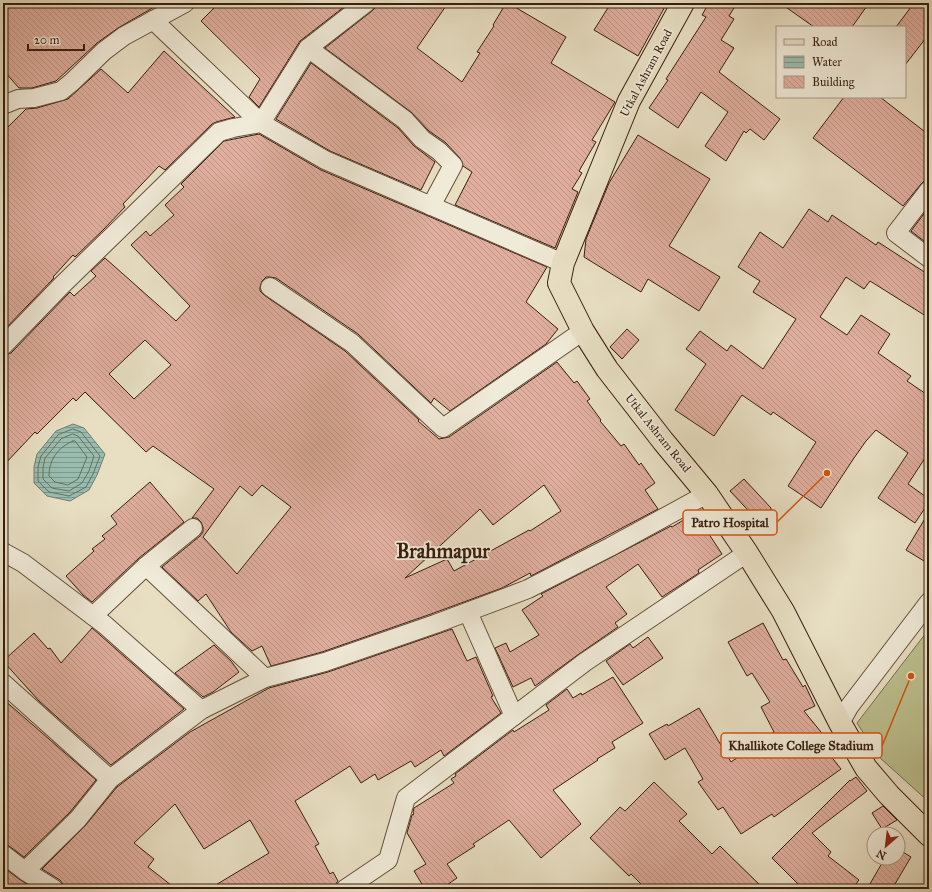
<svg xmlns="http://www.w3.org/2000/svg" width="932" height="892" viewBox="0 0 932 892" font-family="'IM FELL Great Primer',serif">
<defs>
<pattern id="water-rules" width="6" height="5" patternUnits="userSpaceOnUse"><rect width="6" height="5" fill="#98bdaf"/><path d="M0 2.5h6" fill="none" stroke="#7d998d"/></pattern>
<pattern id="building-back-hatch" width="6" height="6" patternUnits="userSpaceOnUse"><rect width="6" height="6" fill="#dfae9e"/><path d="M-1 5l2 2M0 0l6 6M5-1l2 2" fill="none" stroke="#c09587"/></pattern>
</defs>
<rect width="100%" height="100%" fill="#e8dfc3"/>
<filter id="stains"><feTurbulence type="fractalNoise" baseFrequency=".005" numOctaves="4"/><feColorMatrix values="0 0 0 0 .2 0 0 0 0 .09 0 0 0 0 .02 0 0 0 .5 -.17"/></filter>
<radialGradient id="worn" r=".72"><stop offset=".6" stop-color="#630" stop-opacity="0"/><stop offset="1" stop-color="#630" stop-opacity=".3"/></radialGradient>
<path fill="#bdc08f" stroke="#7b6f4e" d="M929,629V802L879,757L857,723Z"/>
<path fill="url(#water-rules)" stroke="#727d6f" d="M73,424L84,428L105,454L97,475L89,490L70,501L47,496L34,483V467L37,454L56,431Z"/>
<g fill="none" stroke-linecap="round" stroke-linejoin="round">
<g stroke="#686e5e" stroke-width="1">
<path d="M73,429L81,432L100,456L93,474L86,487L69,496L49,492L38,481V467L41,456L58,435Z"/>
<path d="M73,434L78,436L94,456L89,471L82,483L69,491L52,488L43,479V468L45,458L61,439Z"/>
<path d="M73,441H75L87,457L78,479L68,485L55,482L49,476C49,460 58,447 73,441Z"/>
</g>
</g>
<g fill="url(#building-back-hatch)" stroke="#391e0e" fill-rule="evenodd">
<path d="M3,3H161L118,28L97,43L56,81L32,88H19L3,70Z"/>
<path d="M219,3H349L300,41L259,107L249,97L260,79L201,21Z"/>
<path d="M376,3H448L417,48L462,82L480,53L477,52L494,26L493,25L506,3H508L566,37L551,63L615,102L592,140L596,142L579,171L582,173L572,189L578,192L555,248L455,205L472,172L463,166L460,158L445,142L429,131L411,112L325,48L372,11L376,7Z"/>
<path d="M611,3H667L638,56L594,30Z"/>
<path d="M709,3H737L729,16L734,19L721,40L734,48L719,72L780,119L764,140L750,129L746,133L744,131L726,161L705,146L728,112L701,92L678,128L649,108L668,80L666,79L706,17L702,15Z"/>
<path d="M780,3H869L852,27H814Z"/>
<path d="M914,3H929V34L905,65V27H896Z"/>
<path d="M164,51L235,117L216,122L212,124L165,170L159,166L123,204L125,207L103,230L75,257L73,255L53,277L54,278L3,331V132L26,109L37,108L68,99L101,69L128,93Z"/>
<path d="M311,63L398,128L414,146L435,162L421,190L330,151L276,119Z"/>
<path d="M844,97H880L929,135V180H925L921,184L903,206L813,138Z"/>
<path d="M259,134L321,170L547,267L526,302L558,329L546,344L450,411L434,398L431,403L358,334L276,278L270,277H266L262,281L260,287V291L264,295L345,351L419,420L418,421L439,439L449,437L557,362L574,383L577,381L590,399L587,401L601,420L600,421L621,446L624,444L639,465L641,463L655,483L645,490L658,509L531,576L530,573L502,588L431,614L322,652L271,666L262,646L252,651L231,632L206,594L198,601L162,567L200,536L203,532V527L201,522L197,518H192L214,489L153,446L146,452L85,392L76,401L73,398L37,434L35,432L3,466V356L11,353L70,292L74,296L96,276L91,271L105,258L176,321L190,306L131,245L146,231L150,236L174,215L165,205L184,187L181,184L224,141ZM145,340L171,365L134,399L109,374ZM262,485L291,507L237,574L203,537L240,486L252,496ZM544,485L561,511L530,531L529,530L454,571L447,559L405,578L480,509L493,525Z"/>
<path d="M638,135L710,179L669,246L720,277L699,311L648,279L641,292L584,257L586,239L609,183Z"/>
<path d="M929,207V245L911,231Z"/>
<path d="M809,209L828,222L832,215L876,245L878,242L929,275V318L870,281L864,289L846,277L820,317L847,335L861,315L890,334L878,353L911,376L907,381L929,396V452L908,484L929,499V502L915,523L878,498L908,453L876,430L866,441L854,458L821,508L788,486L816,442L773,412L771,415L742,395L714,436L675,410L706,364L686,349L700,331L727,351L731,345L763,369L796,319L753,292L760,281L738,267L760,232L783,248Z"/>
<path d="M627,329L639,340L622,359L610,347Z"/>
<path d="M744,479L771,508V514L760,523L730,491Z"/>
<path d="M150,482L184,522L139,558L92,602L83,595L66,576L94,551L92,549L105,539L102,536L117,524L111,516Z"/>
<path d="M929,512V564L906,550Z"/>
<path d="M695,513L722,554L698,570L699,573L662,597L638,564L606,587L627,614L615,623L618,627L579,654L535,686L531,678L513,687L495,648L506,643L510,652L539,635L522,610L543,596L541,594L671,526L672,527Z"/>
<path d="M763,623L783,660L786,659L803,687L805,685L815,706L804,711L825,737L819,741L841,769L774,817L772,814L741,834L723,807L718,810L698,782L703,779L685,748L665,760L649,734L667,724L668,726L699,708L731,762L774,732L761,707L770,702L752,673L747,676L728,642Z"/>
<path d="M92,628L184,709L111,765L39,701L3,661L34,633L48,649L50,648L61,663Z"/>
<path d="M452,629L467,661L476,657L493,696L491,697L501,713L444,756L441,750L415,767L411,761L378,780L375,774L361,783L350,766L295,801L319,844L315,846L330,874L333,872L338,881L335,885V889H209L269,853L250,820L204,849L175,804L134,843L154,859L148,867L176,889H64L63,884L60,880L42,869L85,826L117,787L190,732L269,688L328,672Z"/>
<path d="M648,637L663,658L623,685L606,661L630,644L633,648Z"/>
<path d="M214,645L231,661L239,672L213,692L203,697L175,673Z"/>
<path d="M613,677L643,723L612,742L615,748L597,759L598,760L553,790L581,824L541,858L509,820L473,844L475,846L447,864L457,878L441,889H425L414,871L426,864L407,833L412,815L414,814L413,812L414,808L454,783L451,779L456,776L455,774L513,730L514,732L549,710L546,705L567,689L573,698L581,693L582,695Z"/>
<path d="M3,699L96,780L70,812L24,857L9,846L3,844Z"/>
<path d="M856,777L867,791L812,833L831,852L828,856L859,880L852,889H803L772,858L850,780V781Z"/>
<path d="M654,782L687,814L679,821L712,854L720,846L764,889H646L631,874L629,876L590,838L620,807L625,811Z"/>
<path d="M883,806L897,820L882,829L872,813Z"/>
<path d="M898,849L911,857L892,889H867L885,858H898Z"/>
<path d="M3,867L19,879L34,889H3Z"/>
</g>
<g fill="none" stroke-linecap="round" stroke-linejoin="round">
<defs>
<g id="street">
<path d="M153,20L261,123L308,48L366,3"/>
<path d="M308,48L405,120L422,139L439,151L453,165L431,206"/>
<path d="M3,105L18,99L34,98L61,91L72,82L104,51L124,36L185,3"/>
<path d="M929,190L896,233L929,258"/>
<path d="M270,287L352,343L443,428L583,331"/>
<path d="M3,346L61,286L219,132L233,128L261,123L325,160L563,263"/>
<path d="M3,552L23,563L105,625L201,710"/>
<path d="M146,566L265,678"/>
<path d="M468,612L514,716"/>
<path d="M93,616L146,566L193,528"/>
<path d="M3,683L110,779"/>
<path d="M840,723L849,707L929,602"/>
<path d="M3,854L25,871L54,889"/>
<path d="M25,871L78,819L110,779L201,710L265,678L325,662L435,624L528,589L610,547L707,494"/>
<path d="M345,889L388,860L406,798L585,662L747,553"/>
</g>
<path id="primary" d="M683,3L629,101L563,263L559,283L583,331L607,369L663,441L707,494L747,553L783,611L840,723L866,768L889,795L929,835"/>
</defs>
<use href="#street" stroke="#654e3b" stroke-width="20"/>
<use href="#primary" stroke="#391e0e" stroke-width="24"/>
<use href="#street" stroke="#f0ead8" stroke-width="18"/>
<use href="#primary" stroke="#e8dfc3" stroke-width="22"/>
</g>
<g text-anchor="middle" stroke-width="3.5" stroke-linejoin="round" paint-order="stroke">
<g font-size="12" fill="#391e0e" stroke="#f0ead8">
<text transform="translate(646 73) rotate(-62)" y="4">Utkal Ashram Road</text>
<text transform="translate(658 433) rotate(51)" y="4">Utkal Ashram Road</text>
</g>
<g font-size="20" font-weight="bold" fill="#391e0e" stroke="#f0ead8">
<text x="443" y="558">Brahmapur</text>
</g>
</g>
<path fill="none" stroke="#d6530c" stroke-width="1.5" d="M827 473L777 522M911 676L882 746"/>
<g fill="#d6530c" stroke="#f0ead8" stroke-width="1.5">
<circle cx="827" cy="473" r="4"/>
<circle cx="911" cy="676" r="4"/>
</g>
<g fill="#f0ead8" stroke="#d6530c" stroke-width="1.5">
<rect x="683" y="510" width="94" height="25" rx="4"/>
<rect x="721" y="733" width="161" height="25" rx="4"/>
</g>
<g font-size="13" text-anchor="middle" font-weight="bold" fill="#391e0e">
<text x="730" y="527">Patro Hospital</text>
<text x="801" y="750">Khallikote College Stadium</text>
</g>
<rect width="932" height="892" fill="none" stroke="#e8dfc3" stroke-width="16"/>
<rect x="4" y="4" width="924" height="884" fill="none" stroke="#391e0e" stroke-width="2"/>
<rect x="8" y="8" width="916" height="876" fill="none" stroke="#391e0e"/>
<rect x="776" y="26" width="130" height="72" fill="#f0ead8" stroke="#a79887"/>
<rect x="784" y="39" width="20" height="6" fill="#e8dfc3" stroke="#a79887"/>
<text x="812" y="46" font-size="12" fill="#391e0e">Road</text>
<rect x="784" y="56" width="20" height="12" fill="url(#water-rules)" stroke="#a79887"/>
<text x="812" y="66" font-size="12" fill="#391e0e">Water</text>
<rect x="784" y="76" width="20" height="12" fill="url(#building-back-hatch)" stroke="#a79887"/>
<text x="812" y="86" font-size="12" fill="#391e0e">Building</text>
<g transform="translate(886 846) rotate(208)"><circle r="19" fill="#f0ead8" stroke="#a79887"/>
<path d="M0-3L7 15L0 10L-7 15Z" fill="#8f2418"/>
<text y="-6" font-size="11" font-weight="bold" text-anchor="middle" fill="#391e0e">N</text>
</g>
<path d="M28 44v6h56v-6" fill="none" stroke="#391e0e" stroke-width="2"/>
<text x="34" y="44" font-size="12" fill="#391e0e" stroke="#f0ead8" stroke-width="3" paint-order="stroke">20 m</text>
<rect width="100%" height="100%" filter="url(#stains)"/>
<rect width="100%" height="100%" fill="url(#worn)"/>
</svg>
